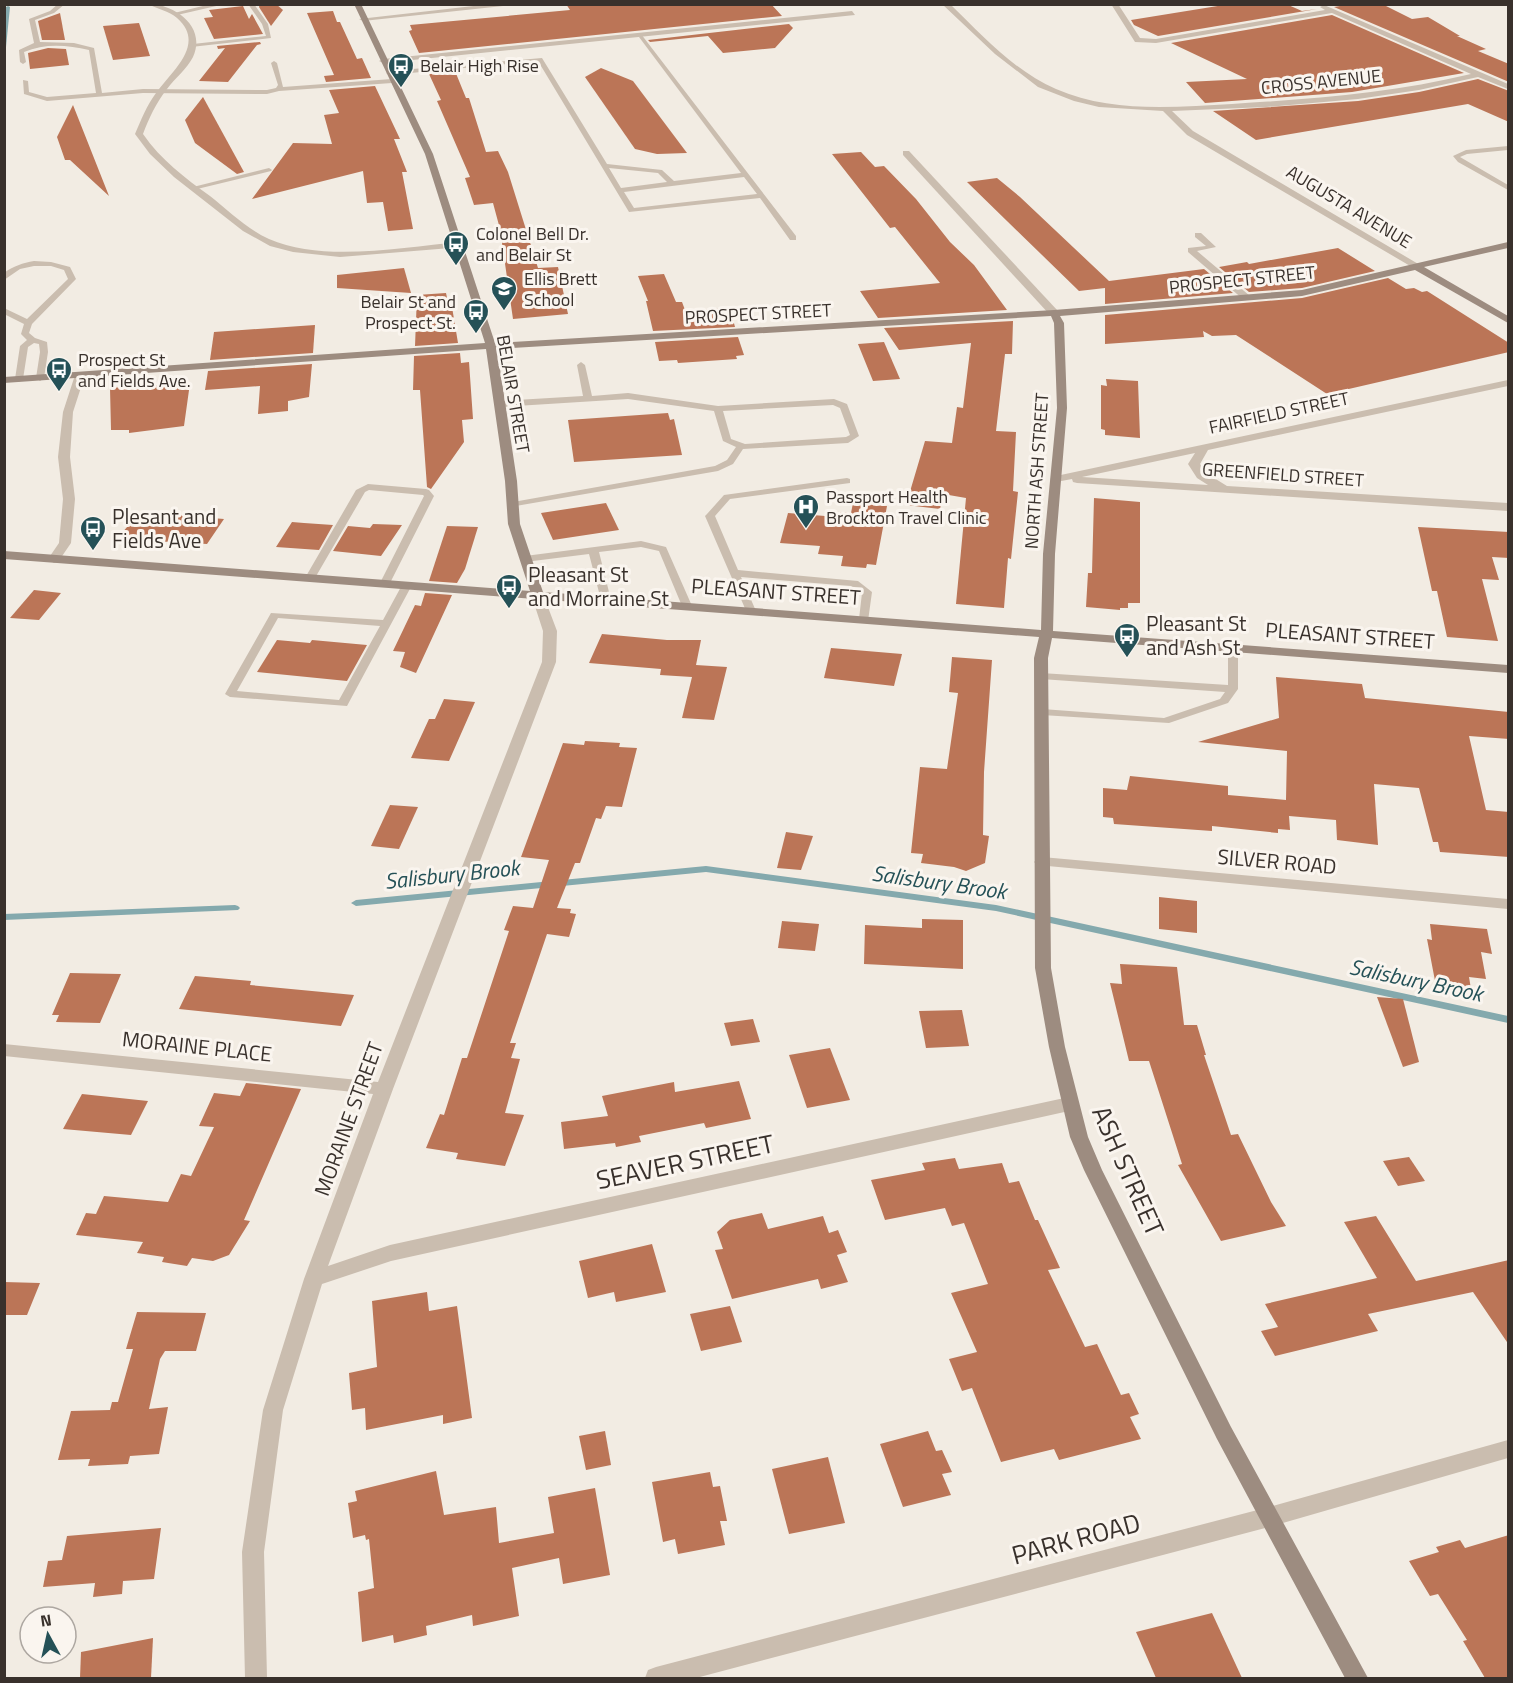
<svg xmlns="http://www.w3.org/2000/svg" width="1513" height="1683" viewBox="0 0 1513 1683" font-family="'Titillium Web',sans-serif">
<rect width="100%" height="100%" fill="#f2ece3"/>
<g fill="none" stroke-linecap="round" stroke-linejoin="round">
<g fill="#84a9ad" fill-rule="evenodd">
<path d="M8,6L10,7L6,47L4,48L6,7Z"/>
<path d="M706,866L996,905L1508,1016V1023L996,911L706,872L356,906L351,903L356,900Z"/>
<path d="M235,905L238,906L240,908L238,910L4,920V914Z"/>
</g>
</g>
<g fill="#bb7557">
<path d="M260,4H276L283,10L271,26L259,7Z"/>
<path d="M566,4H771L782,16L419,53L409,31L412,30L410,25L570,10Z"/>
<path d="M1230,4H1286L1302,11L1317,9L1158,36L1134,25L1131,20Z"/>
<path d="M1352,4H1382L1412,19L1428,17L1460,36H1457L1486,49L1478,51L1509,64V82L1334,7Z"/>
<path d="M243,6L249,19L252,14L263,34L214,39L204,18L213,17L209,10Z"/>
<path d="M333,11L337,22H340L357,59L362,58L371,78L326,82L324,76L334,75L307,13Z"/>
<path d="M60,13L65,40H42L38,21Z"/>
<path d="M1332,15L1464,73L1352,92L1205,103L1186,82L1247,79L1171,43Z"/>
<path d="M139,23L150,56L113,60L103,26Z"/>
<path d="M789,24L793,28L775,48L723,53L708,36L650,42L648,40Z"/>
<path d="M260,42L261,44L257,45L228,82L199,81L225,48L218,49L217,46Z"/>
<path d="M48,48L66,49L69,65L30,69L28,53Z"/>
<path d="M601,68L633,81L687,153L657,154L635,149L585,77Z"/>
<path d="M455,71L466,98H469L486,152L498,151L508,172L538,268L558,267L568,314L513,319L500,229L493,203L474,205L465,178L470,177L437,101L441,100L429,74Z"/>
<path d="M1478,79L1509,91V122L1468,104L1256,140L1213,111L1358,101L1419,92Z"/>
<path d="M375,86L400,139H394L407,172H402L413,229L388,231L383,202L367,203L363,171L252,199L293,143L332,144L324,115L339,113L329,90Z"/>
<path d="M203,97L244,172L237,174L195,143L185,120Z"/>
<path d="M73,105L109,196L70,160H65L57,137Z"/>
<path d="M861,152L875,167L884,166L916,199L950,242L974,265L1007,310L878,318L860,291L940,283L895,227L890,228L832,154Z"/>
<path d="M997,178L1020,197L1109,281L1204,269L1233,293L1105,304V288L1079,291L967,182Z"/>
<path d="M1338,248L1375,271L1302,288L1249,292L1219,267L1247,262L1249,264Z"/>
<path d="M404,268L411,293L337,288V275Z"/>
<path d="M664,274L676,302H682L685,310L730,308L735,327L653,331L646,301H648L638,276Z"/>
<path d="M1388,278L1406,289L1414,288L1422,292L1427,291L1509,343V352L1327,394L1236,335L1212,336L1203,331L1204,337L1105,344V315L1302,298Z"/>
<path d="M446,293L449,307H452L458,343L415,346L417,295Z"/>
<path d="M1013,321L1012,354H1005L996,431L1016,432L1013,491L1018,492L1011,559L1008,558L1004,608L956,604L966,498L943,494L940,509L906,505L925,441L952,443L957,407L963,408L971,343L899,350L884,328Z"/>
<path d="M315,325L313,353L210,360L214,332Z"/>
<path d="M738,337L744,355L736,356L737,359L678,363L677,360L659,361L655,342Z"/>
<path d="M884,342L900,379L873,381L858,344Z"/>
<path d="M460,353L461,363L469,362L473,419L462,420L464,442L431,489L427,487L420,390H413L414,356Z"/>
<path d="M312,364L309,397L288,401V411L258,414L260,386L205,390L208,371Z"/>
<path d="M1106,379L1138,381L1140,438L1105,435V430L1101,429V385L1107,386Z"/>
<path d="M190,383L184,426L129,433V430H111L110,388Z"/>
<path d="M668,413L670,420L674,419L682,455L574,462L568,420Z"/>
<path d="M1094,498L1140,502V603H1128V608H1120V610L1086,607L1088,573H1092Z"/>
<path d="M606,503L619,530L553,540L541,513Z"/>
<path d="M853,503L887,506L876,565L867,564L866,568L841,566L843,556L818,554L820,546L780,543L788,513L825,516L827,511L851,513Z"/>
<path d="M140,512L224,519L207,544L153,541L150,544L115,541Z"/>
<path d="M292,522L304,523L333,525L319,550L276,547Z"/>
<path d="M373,524L402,525L381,556L333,551L348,526L370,528Z"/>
<path d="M447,526L478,527L465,569L457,583L429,581Z"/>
<path d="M1418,527L1509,532V558L1492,557L1499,580L1482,579L1498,641L1447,637L1437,591H1432Z"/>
<path d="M34,590L61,593L39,620L10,618Z"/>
<path d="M425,593L452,595L416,673L400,667L405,652L393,651L415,605L421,606Z"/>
<path d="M602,634L667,640H701L696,665L727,667L714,720L682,718L692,677L660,675L661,669L589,663Z"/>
<path d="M277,640L310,643L312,640L367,645L347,681L257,672Z"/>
<path d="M831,648L902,654L894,686L824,678Z"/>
<path d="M952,657L992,660L984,772L983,835L989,836L985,863L966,871L954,867L921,863L923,854L911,853L920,767L947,769L958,693L949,692Z"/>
<path d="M1276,677L1362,684L1365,698L1509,712V739L1469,736L1486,810L1509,812V857L1440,852L1438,842H1433L1419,788L1374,784L1378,845L1337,840L1336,820L1289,816L1290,830L1278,829V833L1212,826V831L1114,824L1113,818L1103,817V788L1127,790L1130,776L1228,786V795L1286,800L1287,751L1198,742L1279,718Z"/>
<path d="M444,699L475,702L449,761L411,758L429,719H435Z"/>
<path d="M585,741L620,743L619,747L637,748L622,807L606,806L601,819L596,818L580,863H575L557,908L571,909L570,913L576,914L569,937L547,934L510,1043H516L511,1058L520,1059L505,1113L524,1115L505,1166L456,1159L458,1153L426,1148L440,1114L444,1115L462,1058H467L509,931L504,930L513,906L533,908L549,860L521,857L563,743L584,745Z"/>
<path d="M390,805L418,807L399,849L371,846Z"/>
<path d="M786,832L813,836L801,870L777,868Z"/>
<path d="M1159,897L1197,901V933L1159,929Z"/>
<path d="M922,919L963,920V969L864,964L865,925L922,928Z"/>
<path d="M782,921L819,924L815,951L778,948Z"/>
<path d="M1430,924L1487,929L1492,954L1481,952L1486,979L1469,977L1471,989L1436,986L1427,939L1432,940Z"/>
<path d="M1120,964L1177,967L1184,1025H1197L1206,1055H1204L1231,1135L1238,1134L1271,1202L1286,1226L1221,1241L1178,1165L1182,1164L1149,1061H1129L1110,983L1122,984Z"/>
<path d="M70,973L121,974L100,1023L56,1022L59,1015H52Z"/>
<path d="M195,976L251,981L250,985L354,995L341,1026L179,1009Z"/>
<path d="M1377,997L1403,999L1419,1062L1403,1067Z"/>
<path d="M962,1010L969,1046L926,1048L919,1011Z"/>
<path d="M753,1019L760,1042L731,1046L724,1023Z"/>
<path d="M830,1048L850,1100L807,1108L789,1055Z"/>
<path d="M739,1081L751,1119L706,1128L704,1123L639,1136L641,1142L616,1147L615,1143L564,1149L561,1122L608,1116L602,1096L674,1082L675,1092Z"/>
<path d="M246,1083L301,1089L244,1220L250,1221L229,1255L213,1261L192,1258L187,1266L162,1262L164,1257L137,1253L143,1242L76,1235L86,1213L96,1214L104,1196L168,1202L181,1174L191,1176L214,1127L199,1126L214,1093L240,1096Z"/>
<path d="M82,1094L148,1101L131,1135L63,1129Z"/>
<path d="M1409,1157L1425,1181L1398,1186L1383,1161Z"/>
<path d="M955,1158L959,1169L1002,1163L1009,1183L1019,1181L1035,1220H1038L1060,1268L1048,1270L1085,1347L1097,1344L1121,1395L1129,1393L1139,1414L1130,1417L1141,1439L1059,1460L1054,1449L1001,1462L972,1388L962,1391L949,1359L977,1352L951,1293L988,1284L964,1223L952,1226L945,1208L885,1220L871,1180L925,1170L922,1163Z"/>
<path d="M762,1213L768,1229L823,1216L829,1233L838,1230L847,1252L837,1255L848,1282L821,1289L818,1279L732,1299L715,1250L723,1249L717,1232L730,1220Z"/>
<path d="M1376,1216L1416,1281L1509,1260V1345L1473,1292L1368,1314L1378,1331L1275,1356L1261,1331L1278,1327L1265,1304L1377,1278L1344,1222Z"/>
<path d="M652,1244L666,1292L616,1302L614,1292L588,1298L579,1261Z"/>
<path d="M4,1282L40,1283L27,1315H4Z"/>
<path d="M427,1292L429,1311L457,1306L472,1418L443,1424V1415L366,1430L365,1408L352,1410L349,1373L377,1367L372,1301Z"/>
<path d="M730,1306L742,1342L701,1351L690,1314Z"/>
<path d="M137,1312L206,1313L196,1351H165L160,1359L149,1409L168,1407L159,1454L130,1456L128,1464L88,1466L90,1459L58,1460L71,1411L110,1410L112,1402H118L133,1349H126Z"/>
<path d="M605,1431L611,1465L586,1470L579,1436Z"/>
<path d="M928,1431L936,1451L942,1450L952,1472L942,1474L951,1495L903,1507L880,1444Z"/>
<path d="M828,1457L845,1523L789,1534L772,1469Z"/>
<path d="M436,1471L444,1515L496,1507L499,1543L554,1533L548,1497L595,1488L610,1575L563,1584L559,1558L512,1568L519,1616L473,1626L472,1615L426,1626L427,1635L394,1643L393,1635L362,1642L358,1592L374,1588L369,1539L366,1540L365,1535L353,1538L348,1503L357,1501L355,1491Z"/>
<path d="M710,1472L713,1487L720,1486L727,1521H720L725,1545L678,1554L675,1539L663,1542L652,1482Z"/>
<path d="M161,1528L154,1579L123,1581L122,1594L93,1597L95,1583L43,1587L48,1561L62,1560L67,1536Z"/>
<path d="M1509,1535V1678H1485L1463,1641L1467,1640L1438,1594L1430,1596L1409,1561L1439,1552L1436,1547L1460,1540L1465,1548Z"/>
<path d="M1212,1613L1242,1678H1156L1136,1632Z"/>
<path d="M153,1638L151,1678H80L81,1652Z"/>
</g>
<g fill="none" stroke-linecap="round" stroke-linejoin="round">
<g fill="#cabdaf" fill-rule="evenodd">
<path d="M58,4H65L54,13L35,20L40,42L74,43L94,48L102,93L143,89L267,90L276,88L278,85L271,63L274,61L277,63L283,87L392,79L395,81L392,83L279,91L267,94L143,93L47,101L24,94L23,80L28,81L29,92L47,97L96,93L89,50C67,45 45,43 24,52L26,62L23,64L20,62L19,50L34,43L29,19L50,11Z"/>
<path d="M170,4L159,8L156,6Z"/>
<path d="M211,4H225L177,15L174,13Z"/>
<path d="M248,4H254L268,24L271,38L191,47L193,44L266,36L262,24Z"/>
<path d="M641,34L796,236V240H790L760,198L629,212L538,61L389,75L386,73L389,71L542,58L607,164L662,170L674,181L741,173L639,37ZM609,168L658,173L667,182L621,188ZM744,177L757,194L634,208L624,192Z"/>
<path d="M1508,146V150L1467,154L1460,157L1508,185V190L1458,162L1453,156L1466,150Z"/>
<path d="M269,168L272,170L271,171L193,190L189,188Z"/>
<path d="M1195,233H1201L1216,247L1197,251L1250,296V300H1244L1188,252V248L1206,246L1195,237Z"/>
<path d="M34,261L51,262L70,267L76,279L32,324L29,333L35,338L47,342L48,352L44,378L40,381L36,378L40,352L39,344L34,343L28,347L23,379L19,382L15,379L20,346L27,340L21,334L24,324L4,314V308L27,319L68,279L64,270L51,266H34L20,269L4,280V273C13,266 23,263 34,261Z"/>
<path d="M581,362L585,365L592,396L628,393L718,406L834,399L847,404L859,436L848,443L743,449L733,464L718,471L510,507V503L513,502L715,466L727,460L736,447L723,441L714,411L628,399L500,407L496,404L500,401L583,396L577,365ZM833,405L840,408L850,435L846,437L745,444L731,439L723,411Z"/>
<path d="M847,478L850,479V483L730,499L715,516L738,570L858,581L872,592L868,621L864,622L859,619L862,593L851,586L741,577L756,611L751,614L747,613L705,516L707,514L724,495Z"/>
<path d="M368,484L426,489L429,490L434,496L390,583L385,586L380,583L424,496L423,495L369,490L365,492L315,578L310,581L306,580L305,578L356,490Z"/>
<path d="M641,541L666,547L692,606L691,608H683L682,606L659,551L641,547L599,552L611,600L606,603L601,600L589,554L525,562L520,559L525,556Z"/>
<path d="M407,582L412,585L347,706L230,697L225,694L271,613L383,620L402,585ZM278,618L380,626L339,700L237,691Z"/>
<path d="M1233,646L1238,649V689L1228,703L1169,723L1042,715L1036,712L1042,709L1164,718L1220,699L1225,692L1041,679L1036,676L1041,673L1228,685V649Z"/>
</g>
<g fill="#cabdaf" fill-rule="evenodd">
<path d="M148,4C174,4 207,26 193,57C187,69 175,78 167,89C156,103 149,118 143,134C161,160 185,178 210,196C229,211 247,229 269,239C323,263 403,247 460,242L465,245L463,247L340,257L293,252L270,246L243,231L174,177L150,154L135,134C141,120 147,105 156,93C171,72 207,44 177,18C169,11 157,9 148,4Z"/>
<path d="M491,4H522L363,21L359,19Z"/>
<path d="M942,4H950C982,35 1014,71 1056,89C1110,113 1174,107 1232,104C1312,99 1392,93 1471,74L1332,13L1156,43L1135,42L1111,4H1118L1140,38L1156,39L1325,10L1320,7L1324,5L1508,84V89L1478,77L1419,90L1358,99L1266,107L1172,111L1193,131L1420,265L1422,267L1417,270L1187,135L1163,111L1099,107L1074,101L1038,87L995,54Z"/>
<path d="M852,11L855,15L383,63L379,61L383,59Z"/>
<path d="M903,151H909L1058,311V315H1050L903,155Z"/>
<path d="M80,372L85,375L73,412L70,457L75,499L71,543L58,562L54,563L48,559L59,543L63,499L58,457L63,412L75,375Z"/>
<path d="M1508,380V386L1208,450L1200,464L1206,473L1227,486L1508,503V511L1077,483L1073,482L1072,479L1056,482L1050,479L1056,476ZM1195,453L1188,464L1197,478L1208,485L1082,477Z"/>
<path d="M537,590L543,594L557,631L556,662L393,1089L328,1266L390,1245L1069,1097L1075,1099L1078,1104L1075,1109L1069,1111L391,1261L322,1284L283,1410L264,1552L267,1678H245L242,1552L263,1410L304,1279L373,1094L4,1056V1044L378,1082L542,662L543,631L531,594Z"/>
<path d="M1042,857L1508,899V909L1037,865L1034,862L1037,859Z"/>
<path d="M1508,1440V1458L1269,1527L696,1678H645L648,1670L656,1667L1269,1507Z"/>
</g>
<path fill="#9d8c80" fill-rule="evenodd" d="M354,4H361L433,154L495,343L1054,310L1302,290L1508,242V248L1424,267L1508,316V323L1415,270L1302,296L1060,316L1064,323L1067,408L1055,554L1053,631L1508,665V673L1052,638L1048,658L1051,968L1065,1047L1088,1137L1102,1170L1231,1427L1368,1678H1345L1217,1439L1084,1170L1070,1137L1049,1047L1035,968L1034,658L1039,637L4,559V551L530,591L508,524L505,481L486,349L4,383V377L485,343L425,154ZM1051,316L1054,323L1057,408L1043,554L1041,630L543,592L520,524L517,481L497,349Z"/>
</g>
<defs>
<symbol id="bus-pin" viewBox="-11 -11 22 30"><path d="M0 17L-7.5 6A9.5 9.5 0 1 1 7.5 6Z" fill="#255157" stroke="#faf5ef"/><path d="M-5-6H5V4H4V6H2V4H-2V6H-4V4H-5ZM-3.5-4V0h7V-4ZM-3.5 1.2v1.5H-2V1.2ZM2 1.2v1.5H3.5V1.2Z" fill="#fff"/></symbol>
<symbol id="school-pin" viewBox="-11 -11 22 30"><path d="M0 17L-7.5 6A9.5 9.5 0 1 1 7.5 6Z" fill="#255157" stroke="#faf5ef"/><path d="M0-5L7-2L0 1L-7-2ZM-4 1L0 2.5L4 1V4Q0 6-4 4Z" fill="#fff"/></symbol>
<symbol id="hospital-pin" viewBox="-11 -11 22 30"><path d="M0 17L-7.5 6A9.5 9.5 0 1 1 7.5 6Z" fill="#255157" stroke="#faf5ef"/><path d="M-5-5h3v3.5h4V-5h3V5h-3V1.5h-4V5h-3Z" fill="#fff"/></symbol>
</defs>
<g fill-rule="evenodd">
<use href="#bus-pin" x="386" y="51" width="30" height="40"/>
<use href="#bus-pin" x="441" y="229" width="30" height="40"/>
<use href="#school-pin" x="489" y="274" width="30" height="40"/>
<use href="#bus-pin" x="461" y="297" width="30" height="40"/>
<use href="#bus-pin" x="44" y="355" width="30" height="40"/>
<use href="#hospital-pin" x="791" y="492" width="30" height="40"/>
<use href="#bus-pin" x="78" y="514" width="30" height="40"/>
<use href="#bus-pin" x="494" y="572" width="30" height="40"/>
<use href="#bus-pin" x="1112" y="621" width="30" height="40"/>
</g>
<g text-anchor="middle" stroke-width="6" stroke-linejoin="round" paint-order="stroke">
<g font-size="18" fill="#39312c" stroke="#faf5ef" text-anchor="start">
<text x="420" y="72">Belair High Rise</text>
<text x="476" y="240">Colonel Bell Dr.<tspan x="476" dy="21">and Belair St</tspan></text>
<text x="524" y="285">Ellis Brett<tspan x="524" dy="21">School</tspan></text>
<text x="456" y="308" text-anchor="end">Belair St and<tspan x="456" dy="21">Prospect St.</tspan></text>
<text x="78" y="366">Prospect St<tspan x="78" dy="21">and Fields Ave.</tspan></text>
<text x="826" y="503">Passport Health<tspan x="826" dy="21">Brockton Travel Clinic</tspan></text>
</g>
<g font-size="18" fill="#39312c" stroke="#faf5ef">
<text transform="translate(1321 82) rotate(-6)" y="6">CROSS AVENUE</text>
<text transform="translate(1349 207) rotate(31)" y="6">AUGUSTA AVENUE</text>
<text transform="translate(1242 280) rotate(-6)" y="6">PROSPECT STREET</text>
<text transform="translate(758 314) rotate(-3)" y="6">PROSPECT STREET</text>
<text transform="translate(513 394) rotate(80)" y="6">BELAIR STREET</text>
<text transform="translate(1279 413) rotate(-12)" y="6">FAIRFIELD STREET</text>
<text transform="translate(1037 471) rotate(-86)" y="6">NORTH ASH STREET</text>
<text transform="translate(1283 475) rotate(4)" y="6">GREENFIELD STREET</text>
</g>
<g font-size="21" fill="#39312c" stroke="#faf5ef" text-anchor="start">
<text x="112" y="524">Plesant and<tspan x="112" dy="24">Fields Ave</tspan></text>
<text x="528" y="582">Pleasant St<tspan x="528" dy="24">and Morraine St</tspan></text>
<text x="1146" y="631">Pleasant St<tspan x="1146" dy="24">and Ash St</tspan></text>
</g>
<g font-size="21" fill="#39312c" stroke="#faf5ef">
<text transform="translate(776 592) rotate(4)" y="7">PLEASANT STREET</text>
<text transform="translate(1350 636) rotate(4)" y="7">PLEASANT STREET</text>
<text transform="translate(1277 862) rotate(5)" y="7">SILVER ROAD</text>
<text transform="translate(197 1047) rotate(6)" y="7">MORAINE PLACE</text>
<text transform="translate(349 1119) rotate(-70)" y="7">MORAINE STREET</text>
</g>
<g font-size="22" font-style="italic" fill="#255157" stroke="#faf5ef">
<text transform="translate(452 874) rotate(-6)" y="8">Salisbury Brook</text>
<text transform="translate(939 882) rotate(8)" y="8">Salisbury Brook</text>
<text transform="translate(1416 980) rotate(12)" y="8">Salisbury Brook</text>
</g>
<g font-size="26" fill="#39312c" stroke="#faf5ef">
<text transform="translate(685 1162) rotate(-12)" y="9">SEAVER STREET</text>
<text transform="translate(1128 1171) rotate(66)" y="9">ASH STREET</text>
<text transform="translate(1076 1539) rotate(-15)" y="9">PARK ROAD</text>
</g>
</g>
<rect width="1513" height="1683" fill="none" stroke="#39312c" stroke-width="12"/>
<g transform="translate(48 1635) rotate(352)"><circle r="28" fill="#faf5ef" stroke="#ada7a1" stroke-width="1.5"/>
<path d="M0-4.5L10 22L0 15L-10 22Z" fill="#255157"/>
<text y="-9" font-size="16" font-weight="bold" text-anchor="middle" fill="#39312c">N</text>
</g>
</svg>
